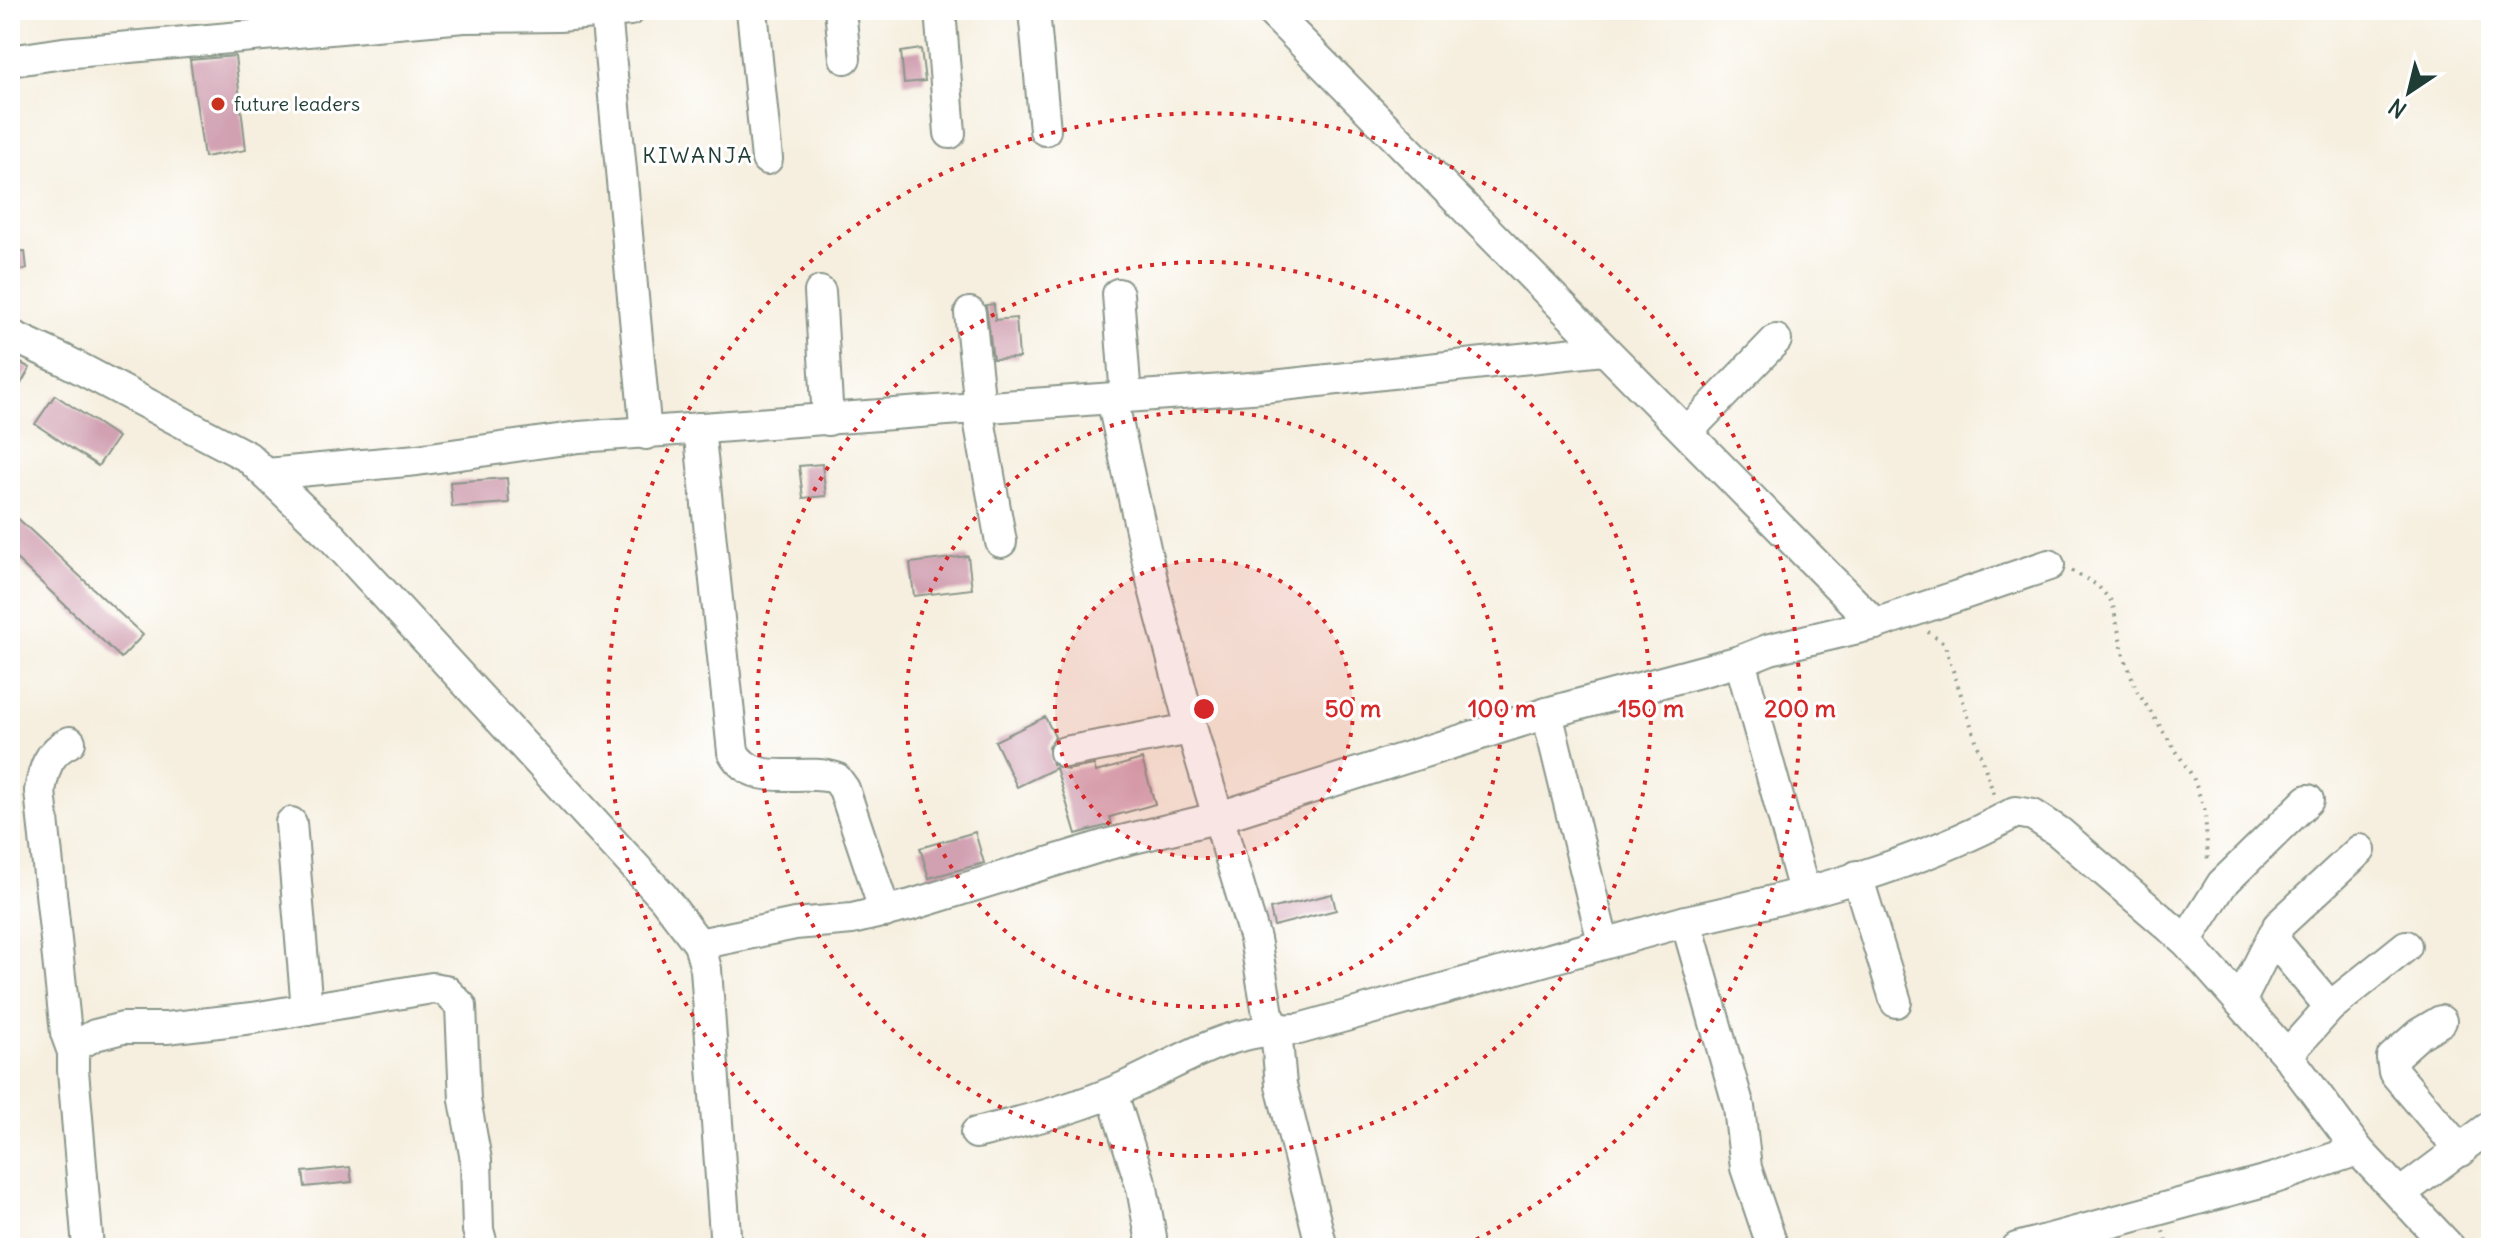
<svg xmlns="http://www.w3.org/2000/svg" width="2501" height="1258" viewBox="0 0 2501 1258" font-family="Delius,sans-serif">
<rect width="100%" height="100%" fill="#fff"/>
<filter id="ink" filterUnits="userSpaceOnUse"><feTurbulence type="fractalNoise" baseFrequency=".0125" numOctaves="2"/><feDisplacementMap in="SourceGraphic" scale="16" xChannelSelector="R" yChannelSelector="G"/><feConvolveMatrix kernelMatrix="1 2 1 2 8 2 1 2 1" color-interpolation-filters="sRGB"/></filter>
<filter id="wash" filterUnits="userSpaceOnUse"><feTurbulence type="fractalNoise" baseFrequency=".006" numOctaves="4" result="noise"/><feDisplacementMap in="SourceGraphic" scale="32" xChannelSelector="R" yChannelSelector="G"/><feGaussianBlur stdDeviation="1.8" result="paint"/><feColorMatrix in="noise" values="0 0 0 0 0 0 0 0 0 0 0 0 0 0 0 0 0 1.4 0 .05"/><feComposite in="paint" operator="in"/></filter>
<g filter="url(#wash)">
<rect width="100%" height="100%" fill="#f6efdf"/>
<g id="blocks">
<g fill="#d1a1b2">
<path d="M921,49L925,81L904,83L901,52Z"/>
<path d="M235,56L246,150L204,157L190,60Z"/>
<path d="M25,251L27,269L10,271V252Z"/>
<path d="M994,304L995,320L1016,318L1019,358L993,359L986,305Z"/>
<path d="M10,357L30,368L10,403Z"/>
<path d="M55,395L118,437L98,466L35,424Z"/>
<path d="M822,464L826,496L803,498L799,466Z"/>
<path d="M507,478L509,503L452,507L450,482Z"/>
<path d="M10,511L143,635L121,658L10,553Z"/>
<path d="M968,556L972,589L914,596L910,563Z"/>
<path d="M1045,717L1055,737L1048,747L1052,764L1067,770L1094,765L1096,772L1142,759L1155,804L1110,817L1112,824L1076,834L1056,768L1017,787L995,741Z"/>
<path d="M975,832L984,863L929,878L920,848Z"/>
<path d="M1332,894L1336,910L1274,926L1270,909Z"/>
<path d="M350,1167L352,1182L305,1187L303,1172Z"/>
</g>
</g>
</g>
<g filter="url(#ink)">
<use href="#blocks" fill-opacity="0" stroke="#8a968a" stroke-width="2"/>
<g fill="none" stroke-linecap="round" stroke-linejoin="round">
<defs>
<g id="minor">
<path d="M752,10L767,159"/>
<path d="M840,10L845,58"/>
<path d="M940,10L950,133"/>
<path d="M1034,10L1045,130"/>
<path d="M1270,10L1875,624"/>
<path d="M606,12L646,434"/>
<path d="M10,61L63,53L464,17L559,16L630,10"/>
<path d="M820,292L828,420"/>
<path d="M1118,294L1126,397"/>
<path d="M970,313L980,408"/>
<path d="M10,335L64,360L248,457L332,537L663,897L699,944L706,969L726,1248"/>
<path d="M1112,399L1154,589L1188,717L1255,939L1268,1014L1276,1029L1281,1085L1322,1248"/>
<path d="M977,408L1001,542"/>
<path d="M699,428L733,752C754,790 800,767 836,778L844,789L885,912"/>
<path d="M1688,431L1776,340"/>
<path d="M267,474L417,460L579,437L1264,387L1603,350"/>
<path d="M1547,713L1603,942"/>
<path d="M70,742C48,752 44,769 40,791L66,1033L73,1052"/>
<path d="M1065,752L1191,729"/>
<path d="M291,823L307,1009"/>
<path d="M1857,876L1896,1002"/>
<path d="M1804,891L1740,661L1770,649L1875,624L2049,565"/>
<path d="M1686,921C1797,897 1916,867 2016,812L2033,815L2059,832L2186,941L2287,1055L2358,1150L2450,1248"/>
<path d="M2186,941L2222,884L2308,800"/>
<path d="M699,944L795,924L852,919L911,905L1109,844L1216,818L1547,713L1740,661"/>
<path d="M2240,1002L2274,934"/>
<path d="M2330,1007L2275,941L2278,926L2360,850"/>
<path d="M2441,1021L2419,1034L2392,1058L2394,1072L2461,1151"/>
<path d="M2287,1055L2330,1007L2406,946"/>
<path d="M1112,1093L1142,1188L1151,1237"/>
<path d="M976,1133C1021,1122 1067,1111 1111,1093C1179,1065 1219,1028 1299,1029L1686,921L1739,1107L1746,1168L1773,1248"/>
<path d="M2400,1194L2491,1126"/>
<path d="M88,1248L73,1070V1052L79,1044L95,1035L123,1028H166L253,1018L432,988L445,990L461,1006L465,1100L476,1160L478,1230L483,1248"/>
<path d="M2017,1248L2275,1178L2358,1150"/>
</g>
</defs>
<use href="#minor" stroke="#8a968a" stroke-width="34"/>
<g stroke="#8a968a" stroke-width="4" stroke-dasharray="2 6" stroke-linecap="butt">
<path d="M2072,571L2097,585L2112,602L2124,656L2137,691L2193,777L2205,811L2208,862"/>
<path d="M1928,632L1944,643L1994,795"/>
<path d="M2163,1231L2168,1248"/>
</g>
<use href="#minor" stroke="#fff" stroke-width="30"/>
</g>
</g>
<circle cx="1204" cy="709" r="149" fill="#d62828" fill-opacity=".12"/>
<g fill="none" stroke="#d62828" stroke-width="4" stroke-dasharray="4 8">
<circle cx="1204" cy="709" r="149"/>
<circle cx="1204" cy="709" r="298"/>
<circle cx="1204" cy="709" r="447"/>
<path d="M947 1247A596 596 0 1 1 1461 1247"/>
</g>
<circle fill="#c8321e" stroke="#fff" stroke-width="3" cx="218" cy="104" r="8"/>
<g text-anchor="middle" stroke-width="6" stroke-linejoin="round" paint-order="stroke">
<g font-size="20" fill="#1f3d34" stroke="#fff" text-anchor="start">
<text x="234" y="111">future leaders</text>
</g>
<g font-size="22" letter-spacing="2" fill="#1f3d34" stroke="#fff">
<text x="698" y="163">KIWANJA</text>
</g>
</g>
<circle cx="1204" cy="709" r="12" fill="#d62828" stroke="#fff" stroke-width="4"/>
<g font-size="24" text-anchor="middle" font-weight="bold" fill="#d62828" stroke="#fff" stroke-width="6" stroke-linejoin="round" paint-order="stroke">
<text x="1353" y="717">50 m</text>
<text x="1502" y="717">100 m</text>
<text x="1651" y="717">150 m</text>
<text x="1800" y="717">200 m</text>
</g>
<rect width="2501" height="1258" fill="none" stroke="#fff" stroke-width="40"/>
<g transform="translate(2409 92) rotate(215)" stroke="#ffffff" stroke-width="6" paint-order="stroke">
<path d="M0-6L14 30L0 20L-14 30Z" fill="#1f3d34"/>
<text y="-12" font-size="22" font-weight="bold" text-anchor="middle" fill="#1f3d34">N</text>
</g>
</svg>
